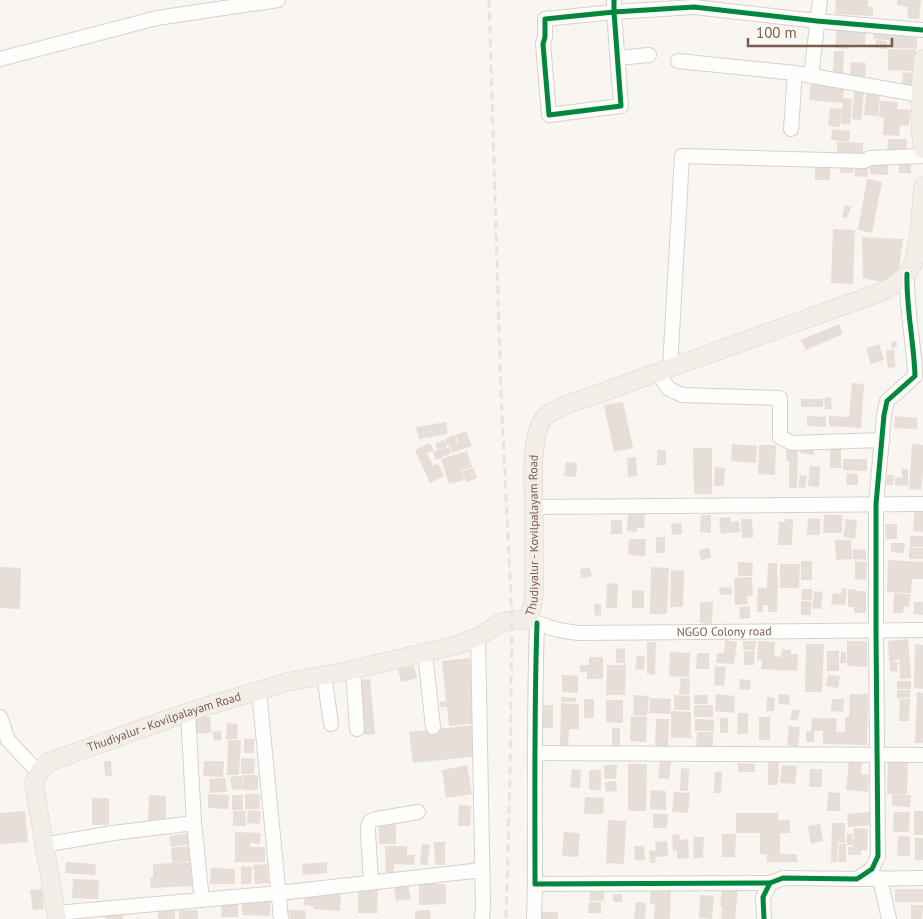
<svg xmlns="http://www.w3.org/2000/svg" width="923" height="919" viewBox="0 0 923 919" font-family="'PT Sans',sans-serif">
<rect width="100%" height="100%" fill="#f9f5f0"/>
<g fill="#e6ded7">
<path d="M836,0H868V7H873V16L835,14Z"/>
<path d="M897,0H921L919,19L907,18L908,7L897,5Z"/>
<path d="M837,25L866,27L865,45L849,44V49L835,48Z"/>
<path d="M874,30L911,31L910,37H917V49L889,48V33V40L873,39Z"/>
<path d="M876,40L887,41V49L875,48Z"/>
<path d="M888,49L916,50L915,71L888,70Z"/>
<path d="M834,51H844L843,77L833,76Z"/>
<path d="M851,62L866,63L865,77L850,75Z"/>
<path d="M903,72L915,73L914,89L902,88Z"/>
<path d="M811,84L844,88L843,98L852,99L850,125L841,124V111L840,127L828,126L830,108L842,109L843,103L809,100Z"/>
<path d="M854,91L864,92L861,120L852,119Z"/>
<path d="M866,94L880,95L878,116L864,115Z"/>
<path d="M880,101L898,102L897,109L911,110L909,126L900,125L899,136L883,135L884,118L879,117Z"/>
<path d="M832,129L850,131L849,142L831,140Z"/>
<path d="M888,139H907L906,154H887Z"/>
<path d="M837,142L863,143V159L837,158Z"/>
<rect x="899" y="157" width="12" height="16"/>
<path d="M870,158H888V175L870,174Z"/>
<path d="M855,162H868V177L855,176Z"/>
<path d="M841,163H854L853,173H840Z"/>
<rect x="815" y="165" width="15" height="15"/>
<path d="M867,179L882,182L872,233L858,230Z"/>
<path d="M845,205L851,207L847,218L842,217Z"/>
<path d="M833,229L855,230L853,284L831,283Z"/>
<path d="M862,237L903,239L898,276L885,283L863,278Z"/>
<path d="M839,324L843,334L806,350L801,340Z"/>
<path d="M896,341L897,347L893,348L896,367L888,368L886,351L892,350L891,342Z"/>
<path d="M879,344L884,360L871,364L866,348Z"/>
<path d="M852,383L864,384L861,428L829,426V416L849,417Z"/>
<path d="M831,397L832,409H825L824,398Z"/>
<rect x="801" y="399" width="22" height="8"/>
<path d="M623,402L633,448L614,452L604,405Z"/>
<path d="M807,416L826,417V427L807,426Z"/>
<path d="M895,416L917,418V429L894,428Z"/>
<path d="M446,422L448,434L419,439L416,427Z"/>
<path d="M466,431L472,446L452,453L449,446L458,443L456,435Z"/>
<path d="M455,435L457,443L449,446V444L447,445L445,439Z"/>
<path d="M444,440L447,447L437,450L435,443Z"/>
<path d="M430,443L434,451L427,453L433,466L438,463L444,476L430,483L415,450Z"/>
<path d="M732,444L757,446L756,463L731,461Z"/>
<path d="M912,444L923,445V471L921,490L909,489Z"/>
<path d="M759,445H776L775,475L758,474Z"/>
<path d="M800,445L814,446V455L800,453Z"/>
<path d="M449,447L451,454L441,457L442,458L436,460L433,452Z"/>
<path d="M693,448H712V494H694Z"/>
<path d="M786,448H798L797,488H789V461H786Z"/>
<path d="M830,448L841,449V468H830Z"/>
<rect x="657" y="450" width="9" height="15"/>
<path d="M467,451L472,467L461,470L464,480L449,484L441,459Z"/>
<path d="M636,457L637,476L628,477L627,458Z"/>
<path d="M843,459H867V471L843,470Z"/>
<path d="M566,462L577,463L576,477L564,476Z"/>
<path d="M810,466L820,467L819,487L808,486Z"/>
<path d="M715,467L725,468L724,486H714Z"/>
<path d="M473,468L477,478L466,482L462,471Z"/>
<path d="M902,469H908V486L895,485V477L902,478Z"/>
<path d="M847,473L858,474V485H846Z"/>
<path d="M800,475L807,476L805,488L798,487Z"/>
<path d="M887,475H894L893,485H886Z"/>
<path d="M915,506L923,507V532L913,531Z"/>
<path d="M628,513L645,514L644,528H637V532L627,531Z"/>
<path d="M701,515H711V533L700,532Z"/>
<path d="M824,515H842V533H823Z"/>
<path d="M730,517L731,522L739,521L740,532L721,534L719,518Z"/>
<path d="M808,518L820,519V535H807Z"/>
<path d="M741,519H752L753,538H742Z"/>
<path d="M785,519H793L792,545H778L779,522H785Z"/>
<path d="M846,519L857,520L855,539L843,537Z"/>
<rect x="611" y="520" width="11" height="14"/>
<path d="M681,523L682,534L672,535L671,524Z"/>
<path d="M885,524H897V539H886Z"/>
<rect x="910" y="536" width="13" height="11"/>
<rect x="656" y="537" width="9" height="16"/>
<path d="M629,539H646L645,556L628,555Z"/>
<path d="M835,540H851L852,559L836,560Z"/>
<path d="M891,543H905L904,553L891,552Z"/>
<path d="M709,548L711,558L701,560L699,550Z"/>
<rect x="909" y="548" width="14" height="11"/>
<path d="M853,549L866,550V560L853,559Z"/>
<path d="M888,560L923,562V579H912L911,593L887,592Z"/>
<rect x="801" y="561" width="11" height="19"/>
<path d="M855,561L867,562L866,580L855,579Z"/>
<path d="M738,562L753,563L752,576H738Z"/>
<path d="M768,563H777V578H778L777,612H768V605H763V612H757L758,588H767Z"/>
<path d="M780,564H800L799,588H780Z"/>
<path d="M0,567L21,568L20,609L0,608Z"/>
<path d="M651,567L669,568L667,614H650Z"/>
<path d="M590,568L592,576L581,578L580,569Z"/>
<path d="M671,570L684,571L683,607H670Z"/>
<path d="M752,577L753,595L747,596L748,604L735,605L734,578Z"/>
<path d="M607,583L618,584L617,608H606Z"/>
<path d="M731,587L732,594L720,595L719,588Z"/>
<path d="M842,588L847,589L845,605L831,604L833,593L841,594Z"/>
<path d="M802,589H812V600H801Z"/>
<path d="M848,589H855V591H866V613H854V607H848Z"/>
<path d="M632,590L644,591V608H632Z"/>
<path d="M814,591L823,592L821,609L812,608Z"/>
<path d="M894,593L910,594L909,607L904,606L903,613H893Z"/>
<rect x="801" y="601" width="10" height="14"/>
<path d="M700,602H713L712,624L700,623Z"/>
<path d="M914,602H923V615L914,614Z"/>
<path d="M594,604H601V615L595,616Z"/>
<path d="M750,606V618L740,619L739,607Z"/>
<path d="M908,639L911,678L900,679L899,658L898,660L889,661L888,641Z"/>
<path d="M725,640L737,642L734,664L716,663L717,653H724Z"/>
<path d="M743,641H756L755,650H743Z"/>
<path d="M758,641L775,642L774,656L781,657L782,649L791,650V654H798L797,671L761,669L762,660H757Z"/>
<path d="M847,641H867V667L847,666Z"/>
<path d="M647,642H656L655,675L647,674Z"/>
<path d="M806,644H824L822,692H805Z"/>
<path d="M915,644L923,645V689L914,688Z"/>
<path d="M616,648L625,649V663H616Z"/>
<path d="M744,651H755L754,665H744Z"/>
<rect x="827" y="651" width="12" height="20"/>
<path d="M841,651L846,652V663H840Z"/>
<path d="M670,652L690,653L689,677L669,676Z"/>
<path d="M697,653H709V669H696Z"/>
<path d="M637,656H645L644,670L635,669Z"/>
<path d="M589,657H603V679H587V672H580V665H589Z"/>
<path d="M470,658L477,723L449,726L447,707H440V702L446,701L442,661Z"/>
<path d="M890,661L898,662L897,672L890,671Z"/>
<path d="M607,665H626L625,695H606Z"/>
<path d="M414,666L417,678L401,682L398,669Z"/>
<path d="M715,666L726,667L724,686L714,685Z"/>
<path d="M562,675L578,676V693L562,692Z"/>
<path d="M828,675L840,676L838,688L826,686Z"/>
<path d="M681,678L690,679L689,695L679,694Z"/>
<path d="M370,679L375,734L364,735L360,680Z"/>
<path d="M740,679L751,680L750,690L739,689Z"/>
<rect x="897" y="681" width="14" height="8"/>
<rect x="897" y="690" width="13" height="8"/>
<path d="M917,692L923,693V743H915Z"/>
<path d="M716,694L735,696L734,713L715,711Z"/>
<path d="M779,694L790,695L789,705L778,704Z"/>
<path d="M850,694H868L867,745L823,744V731H814V742H806V731H811L812,718H837L836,732H845V717H849Z"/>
<path d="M634,695L649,696L647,716L633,715Z"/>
<path d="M674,695L690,696V710H674Z"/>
<path d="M694,695H708L707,704H694Z"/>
<path d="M561,697L576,698V702H561Z"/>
<path d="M767,697L775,698L774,711H766Z"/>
<path d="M650,698L671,699L670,714L649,713Z"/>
<rect x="584" y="699" width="10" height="19"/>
<path d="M832,699H844L843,712L831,711Z"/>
<path d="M900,699H910L909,721H899Z"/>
<path d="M606,700H623V723L606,722Z"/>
<path d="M561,703L579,704V729H569L568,747H560Z"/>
<path d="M538,705H553V728H537Z"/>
<rect x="694" y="705" width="19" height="12"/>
<path d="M793,709L800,711L797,721L790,719Z"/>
<path d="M671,711L691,712V738H671Z"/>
<path d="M738,713H748V734H737Z"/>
<path d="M631,716L647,717L646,742L630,741Z"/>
<path d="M190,717H210L211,733L190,734Z"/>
<rect x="759" y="717" width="11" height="23"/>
<rect x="720" y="718" width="8" height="15"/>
<path d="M656,719H669L668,748H655Z"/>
<path d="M695,719L714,720V731H695Z"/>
<path d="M227,723L238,724L237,739H226Z"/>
<path d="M475,725L479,756L413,763L409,732Z"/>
<path d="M789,726L800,727L798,747L787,745Z"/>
<rect x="612" y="728" width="8" height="18"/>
<path d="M221,731L222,740L214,741L212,732Z"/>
<path d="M697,732H713V747L696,746Z"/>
<rect x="244" y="739" width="10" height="14"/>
<path d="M228,740H241L239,775H227Z"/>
<path d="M241,758L255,759L254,774H241Z"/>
<path d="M849,760L862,761L861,774L869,775L868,792L846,790Z"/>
<path d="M104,761H111L112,776H105Z"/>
<path d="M204,761H224L223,777L203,776Z"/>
<path d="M660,761L671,762L669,779L658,778Z"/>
<path d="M768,761L779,762L778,785H768Z"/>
<path d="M888,761H908L907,794H887Z"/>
<path d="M738,763L755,764V772H738Z"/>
<path d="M628,764H647L646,811H628Z"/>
<path d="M467,765L472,794L446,798L442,770Z"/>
<path d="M604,765H617L616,779H604Z"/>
<path d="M782,765L797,766L795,784L780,783Z"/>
<path d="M681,768L689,769L688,791H680Z"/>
<path d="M572,769L581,770L580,788L570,787Z"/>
<path d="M810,769H822V787H809Z"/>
<rect x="589" y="770" width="12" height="20"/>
<path d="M715,772H722L721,793H714Z"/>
<rect x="243" y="775" width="15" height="15"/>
<path d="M238,776H242L243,789L232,790L230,777Z"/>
<path d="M225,778L227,792L210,793L209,779Z"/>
<path d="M616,781L617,791L606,792L605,782Z"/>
<path d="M651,790L666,791V810L650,809Z"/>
<path d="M674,792L690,793L688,813L672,812Z"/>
<path d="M828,792L840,793V811H827Z"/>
<path d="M208,794L229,795L228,809L208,808Z"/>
<rect x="245" y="794" width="15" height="15"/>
<path d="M892,794L911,795L910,807L892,806Z"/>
<path d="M149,795L166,796V821L148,820Z"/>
<rect x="232" y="795" width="11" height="15"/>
<path d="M585,797L604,798L603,814H584Z"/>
<rect x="92" y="798" width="17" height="27"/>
<path d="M459,805L471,806L470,826H458Z"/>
<path d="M248,810L261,811L260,824L247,823Z"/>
<path d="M25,811L28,842L0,844V813Z"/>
<path d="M233,811H245L246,826H233Z"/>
<rect x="914" y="811" width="9" height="24"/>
<path d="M870,812L871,825L848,827L847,814Z"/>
<path d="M894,812H910L909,832H893Z"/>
<path d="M736,813H778V820H790V833H780V854H797V862H767V854H760V833H736Z"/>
<path d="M653,814H668L667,828H653Z"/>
<path d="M379,818L396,819V844H379Z"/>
<path d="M608,820L626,821L624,864L606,863Z"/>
<path d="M832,823H845V843L838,842L837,862H831Z"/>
<path d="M820,824L823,841L811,844L808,826Z"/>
<path d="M854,828L868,829L867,850H861V855H848V847H853Z"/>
<path d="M235,832L261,833L260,844L250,843V847H265V862H235Z"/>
<path d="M564,832L580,833L578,857L562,856Z"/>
<path d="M188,833L190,844L171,847L169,836Z"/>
<path d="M679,834L680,840L688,839L689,858L677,859V851H673L672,835Z"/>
<path d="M722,834H736L735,857H722Z"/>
<path d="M847,834H852L853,845H847Z"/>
<path d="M898,836L910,837V856H897Z"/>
<path d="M694,837H704L703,858H693Z"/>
<rect x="915" y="838" width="8" height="22"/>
<path d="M667,841L668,856L655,857L656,863H650L649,851L656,850L655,842Z"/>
<path d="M434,842H445V865H435Z"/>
<path d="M422,844L430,845L427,865L420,864Z"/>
<path d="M839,844H846V862H838Z"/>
<path d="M189,846L190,861L172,863L171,848Z"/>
<path d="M385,846H407V855H415L414,865L394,864V879L386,878Z"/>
<path d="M634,846H644L645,860H635Z"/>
<path d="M66,862L96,864L95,875L65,873Z"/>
<path d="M191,862L192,886L151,888L150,878L153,877V864Z"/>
<path d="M327,862V873L303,875L302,864Z"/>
<path d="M267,864L269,883L255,884L253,865Z"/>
<path d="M241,866L252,867L251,884H241Z"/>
<path d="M211,868L235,869V884H210Z"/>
<path d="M73,879L99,880L98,899L72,898Z"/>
<path d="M436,880V884H446V904L419,905V881Z"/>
<path d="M408,884L411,899L396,901L394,887Z"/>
<rect x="590" y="886" width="14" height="15"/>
<path d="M651,886L671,887L670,919H654L655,904H650Z"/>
<path d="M722,887L738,888L735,919H721L722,906H720Z"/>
<path d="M358,888L378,889L377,913H358Z"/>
<path d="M42,889L44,909L33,910L30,890Z"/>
<rect x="895" y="889" width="28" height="13"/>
<path d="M305,890L341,893L340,911L313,909L314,906L304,905Z"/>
<rect x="613" y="894" width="9" height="8"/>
<path d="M700,895L714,896L712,919L699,918Z"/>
<path d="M242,899H270V916L242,915Z"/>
<path d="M589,902H601V913H588Z"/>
<path d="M636,902L646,903L645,919H634Z"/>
<rect x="221" y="905" width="17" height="12"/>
<path d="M911,905H923L922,919H911Z"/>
<rect x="158" y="906" width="17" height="13"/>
<rect x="179" y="910" width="19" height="9"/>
<path d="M289,910H305L306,919H290Z"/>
<path d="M430,910L431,919H415V911Z"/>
<rect x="541" y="912" width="17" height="7"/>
<path d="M105,913L123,914V919H105Z"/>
</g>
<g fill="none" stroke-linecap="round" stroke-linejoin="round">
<defs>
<g id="minor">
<path d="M614,0V12L621,106L549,115L543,44L545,37V19L614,12L694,7L817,21L923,30"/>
<path d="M617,58L649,55"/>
<path d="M0,59L157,18L278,0"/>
<path d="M678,61L795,73L922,95"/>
<path d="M811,76L820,0"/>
<path d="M791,129L795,73"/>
<path d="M670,368L682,156L864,161L870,158L923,156"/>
<path d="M657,372L669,389L682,395L780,398V437L792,443L882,440"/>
<path d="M534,507L923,504"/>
<path id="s1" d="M528,620L558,630L578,633L923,630"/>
<path d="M537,623C534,710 535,797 535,884L770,883"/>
<path d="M478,637L483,906L482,919"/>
<path d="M425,653L433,727"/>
<path d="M353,670L357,729"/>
<path d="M324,675L331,724"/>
<path d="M259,691L281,919"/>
<path d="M188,712L194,823L202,900"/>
<path d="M0,717L8,740L39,773"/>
<path d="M536,753L923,755"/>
<path d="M44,845L113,833L194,823"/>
<path d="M880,878L889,919"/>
<path d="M858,879L923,878"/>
<path d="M371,882L368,832V827L370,821L376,819L418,812"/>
<path d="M56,913L279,893L482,870"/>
<path d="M534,919L535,884"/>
<path d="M764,919L763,897L770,883L783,878L857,879L872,869L878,856L876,631V504L884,415L887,401L915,376C914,342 906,308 907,274"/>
</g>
<g id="major">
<path d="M923,59L921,82V134L923,149"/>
<path id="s2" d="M57,919L34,784C36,775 41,768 49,762L188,712L287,682L347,671L457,645L478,637L500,623L512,620H527C532,611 534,602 534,592C534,566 534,541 534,515C534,491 529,437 544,418C554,407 578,401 592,396L884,291C892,286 900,281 907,274C920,262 921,206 923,186"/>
</g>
</defs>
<use href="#minor" stroke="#d7d1cb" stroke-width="16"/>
<use href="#major" stroke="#dad1cc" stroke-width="19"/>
<use href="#minor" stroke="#fefefd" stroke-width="14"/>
<use href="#major" stroke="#f3eee8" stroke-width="18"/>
<path stroke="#e6e3e7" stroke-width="3" stroke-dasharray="8 5" stroke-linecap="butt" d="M489,0L501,393L512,620L510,778L506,919"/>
<defs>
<g id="cycleway">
<path d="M614,0V12L621,106L549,115L543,44L545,37V19L614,12L694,7L817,21L923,30"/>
<path d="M537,623C534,710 535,797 535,884L770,883"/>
<path d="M764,919L763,897L770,883L783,878L857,879L872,869L878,856L876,631V504L884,415L887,401L915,376C914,342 906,308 907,274"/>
</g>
</defs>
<use href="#cycleway" stroke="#fffaf3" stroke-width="8"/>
<use href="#cycleway" stroke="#00873e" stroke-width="5"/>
</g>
<g text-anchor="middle" stroke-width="4" stroke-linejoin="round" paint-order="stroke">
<g font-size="12" fill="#7a5c4d" stroke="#fffaf3">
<text dy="4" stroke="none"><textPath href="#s2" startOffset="751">Thudiyalur - Kovilpalayam Road</textPath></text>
<text dy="4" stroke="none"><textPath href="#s1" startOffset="198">NGGO Colony road</textPath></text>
<text dy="4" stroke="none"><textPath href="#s2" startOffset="286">Thudiyalur - Kovilpalayam Road</textPath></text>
</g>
</g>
<path d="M748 38v8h144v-8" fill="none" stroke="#7a5c4d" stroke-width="2.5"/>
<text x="756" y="38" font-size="15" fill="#7a5c4d" stroke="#fffaf3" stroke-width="4" paint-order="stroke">100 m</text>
</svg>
